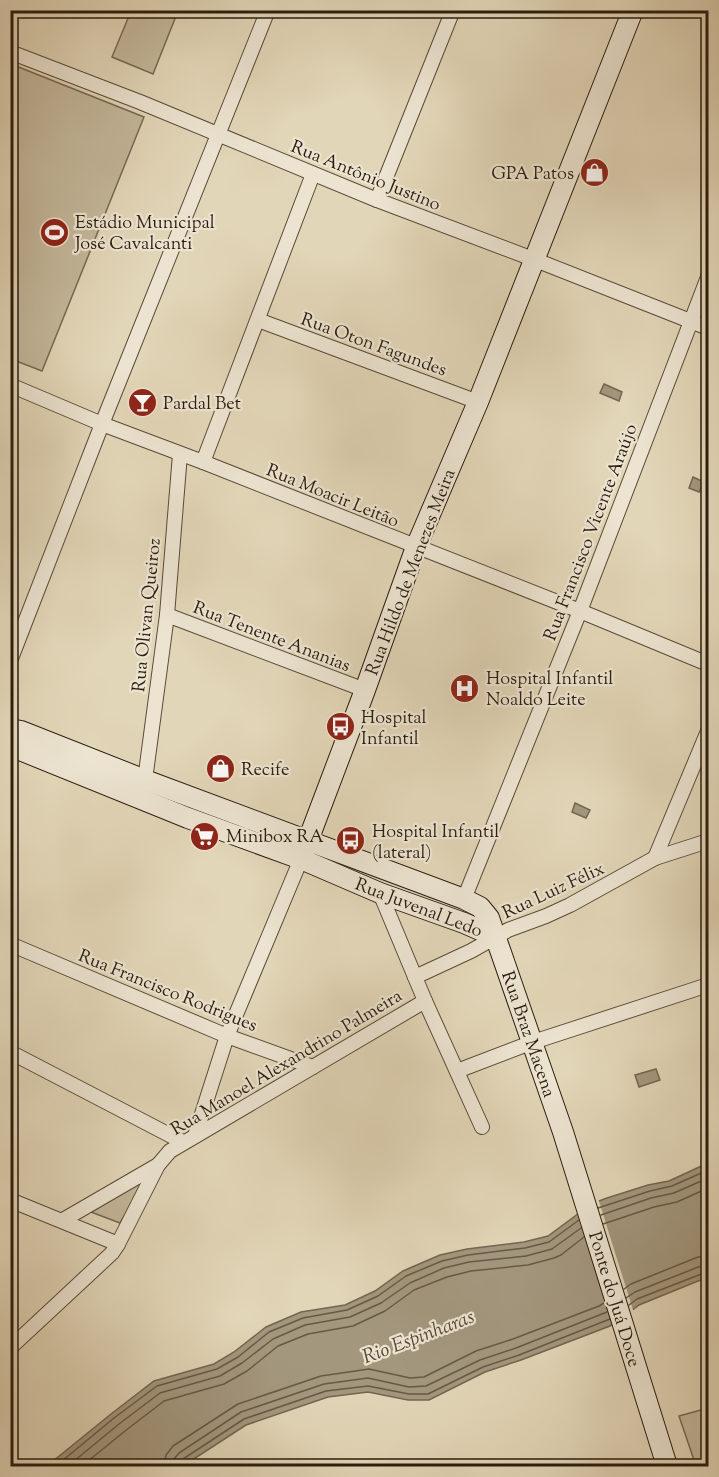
<svg xmlns="http://www.w3.org/2000/svg" width="719" height="1477" viewBox="0 0 719 1477" font-family="'Sorts Mill Goudy',serif">
<rect width="100%" height="100%" fill="#e2d6b8"/>
<filter id="stains"><feTurbulence type="fractalNoise" baseFrequency=".00333" numOctaves="4"/><feColorMatrix values="0 0 0 0 .2 0 0 0 0 .09 0 0 0 0 .02 0 0 0 .5 -.17"/></filter>
<radialGradient id="worn" r=".72"><stop offset=".6" stop-color="#630" stop-opacity="0"/><stop offset="1" stop-color="#630" stop-opacity=".3"/></radialGradient>
<g fill="#c3b79b" stroke="#766a54" stroke-width="1.5">
<path d="M131,11H178L153,74L112,57Z"/>
<path d="M11,64L144,117L42,371L11,359Z"/>
<path d="M148,1178L120,1223L91,1212Z"/>
<path d="M708,1408V1466H696L679,1416Z"/>
</g>
<g fill="#a3977e" stroke="#736651" stroke-width="1.5">
<path d="M604,384L622,392L619,401L600,393Z"/>
<path d="M693,477L704,482L699,492L689,488Z"/>
<path d="M575,803L590,810L586,818L572,812Z"/>
<path d="M656,1069L660,1080L639,1087L635,1075Z"/>
<path d="M708,1163V1277L639,1305L626,1315L591,1204L607,1198L648,1185L669,1181Z"/>
<path d="M590,1205L625,1316L610,1326L521,1360L485,1372L429,1400H408L368,1392L328,1397L246,1425L183,1466H47L111,1414L154,1381L214,1364L234,1352L266,1327L301,1312L345,1305L375,1291L403,1271L440,1255L467,1249L524,1242L548,1236Z"/>
</g>
<path fill="#e2d6b8" d="M598,1198L634,1313L614,1327L576,1211L590,1201Z"/>
<g fill="none" stroke-linecap="round" stroke-linejoin="round">
<g stroke="#665a46" stroke-width="1.5">
<path d="M598,1208L650,1191L672,1186L708,1170"/>
<path d="M601,1215L651,1198L674,1193L708,1178"/>
<path d="M603,1224L654,1207L677,1202L708,1188"/>
<path d="M624,1289L631,1284L698,1257L708,1256"/>
<path d="M626,1298L635,1292L701,1266L708,1265"/>
<path d="M629,1305L637,1299L704,1273L708,1272"/>
<path d="M56,1466L114,1418L157,1386L217,1369L238,1357L269,1332L303,1318L347,1310L378,1296L406,1276L442,1261L468,1255L525,1248L549,1242L579,1220"/>
<path d="M68,1466L119,1424L160,1393L220,1376L242,1363L273,1339L305,1325L350,1317L381,1303L410,1283L444,1268L469,1262L526,1256L552,1249L581,1228"/>
<path d="M82,1466L125,1431L164,1401L224,1384L247,1371L278,1346L308,1334L353,1326L385,1311L414,1290L447,1277L471,1271L528,1265L554,1258L561,1255L584,1237"/>
<path d="M164,1466L166,1455L173,1446L238,1404L321,1376L369,1369L410,1378L424,1377L476,1351L513,1339L599,1306L604,1303"/>
<path d="M173,1466L174,1459L179,1453L241,1412L324,1384L368,1378L409,1387L426,1386L480,1360L516,1348L607,1312"/>
<path d="M180,1466L181,1463L183,1459L244,1419L326,1391L368,1386L409,1394H428L483,1367L519,1355L610,1319"/>
</g>
<defs>
<g id="street">
<path d="M10,52L140,102L377,200L533,259L708,328"/>
<path d="M377,200L453,10"/>
<path d="M258,320L478,402"/>
<path d="M10,385L102,424L203,462L580,611L708,664"/>
<path d="M203,462L313,174"/>
<path d="M167,615L365,690"/>
<path d="M10,661L102,424L268,10"/>
<path d="M145,780L167,615L180,454"/>
<path d="M655,858L708,731"/>
<path d="M380,893L425,1001L482,1127"/>
<path d="M464,899L580,611L708,277"/>
<path d="M10,944L227,1036L313,1067"/>
<path d="M415,977L471,951L508,930L546,916L570,905L655,858L708,841"/>
<path d="M10,1052L183,1142"/>
<path d="M457,1071L533,1042L708,985"/>
<path d="M195,1136L227,1036L301,859"/>
<path d="M10,1200L118,1244"/>
<path d="M63,1220L158,1165"/>
<path d="M10,1348L112,1253L118,1244L158,1165L170,1151L425,1001"/>
</g>
<g id="secondary">
<path d="M10,729L21,731L145,780L464,899L480,907L489,918L563,1132L667,1466"/>
<path d="M10,745L15,748L188,818L301,859L380,893L464,923L496,937"/>
<path d="M301,859L365,690L416,547L478,402L633,10"/>
</g>
</defs>
<use href="#street" stroke="#584b38" stroke-width="16"/>
<use href="#secondary" stroke="#2a1d0e" stroke-width="22"/>
<use href="#street" stroke="#ece4d1" stroke-width="14"/>
<use href="#secondary" stroke="#ece4d1" stroke-width="20"/>
</g>
<defs>
<symbol id="shop-disc" viewBox="-11 -11 22 22"><circle r="9.5" fill="#8f2418" stroke="#ece4d1"/><path d="M-5-2.5h2.3a2.7 3.5 0 0 1 5.4 0H5L5.5 6h-11ZM-1.5-2.5h3a1.5 2.3 0 0 0-3 0Z" fill="#fff"/></symbol>
<symbol id="stadium-disc" viewBox="-11 -11 22 22"><circle r="9.5" fill="#8f2418" stroke="#ece4d1"/><path d="M0-5a6.5 5 0 1 0 0 10a6.5 5 0 1 0 0-10ZM-3.5-1.8h7v3.6h-7Z" fill="#fff"/></symbol>
<symbol id="bar-disc" viewBox="-11 -11 22 22"><circle r="9.5" fill="#8f2418" stroke="#ece4d1"/><path d="M-6-5H6L.8 .8V4.5H3.5V6h-7V4.5H-.8V.8Z" fill="#fff"/></symbol>
<symbol id="hospital-disc" viewBox="-11 -11 22 22"><circle r="9.5" fill="#8f2418" stroke="#ece4d1"/><path d="M-5-5h3v3.5h4V-5h3V5h-3V1.5h-4V5h-3Z" fill="#fff"/></symbol>
<symbol id="bus-disc" viewBox="-11 -11 22 22"><circle r="9.5" fill="#8f2418" stroke="#ece4d1"/><path d="M-5-6H5V4H4V6H2V4H-2V6H-4V4H-5ZM-3.5-4V0h7V-4ZM-3.5 1.2v1.5H-2V1.2ZM2 1.2v1.5H3.5V1.2Z" fill="#fff"/></symbol>
<symbol id="supermarket-disc" viewBox="-11 -11 22 22"><circle r="9.5" fill="#8f2418" stroke="#ece4d1"/><path d="M-6-5.5h2.5l.6 2H6L4.5 2H-2.5L-4.4-4H-6ZM-1.5 3.2a1.3 1.3 0 1 0 .1 0ZM3 3.2a1.3 1.3 0 1 0 .1 0Z" fill="#fff"/></symbol>
</defs>
<g fill-rule="evenodd">
<use href="#shop-disc" x="578" y="156" width="33" height="33"/>
<use href="#stadium-disc" x="38" y="216" width="33" height="33"/>
<use href="#bar-disc" x="126" y="386" width="33" height="33"/>
<use href="#hospital-disc" x="448" y="672" width="33" height="33"/>
<use href="#bus-disc" x="324" y="710" width="33" height="33"/>
<use href="#shop-disc" x="204" y="752" width="33" height="33"/>
<use href="#supermarket-disc" x="188" y="820" width="33" height="33"/>
<use href="#bus-disc" x="334" y="824" width="33" height="33"/>
</g>
<g text-anchor="middle" stroke-width="4.5" stroke-linejoin="round" paint-order="stroke">
<g font-size="18" fill="#2a1d0e" stroke="#ece4d1" text-anchor="start">
<text x="574" y="179" text-anchor="end">GPA Patos</text>
<text x="75" y="228">Estádio Municipal<tspan x="75" dy="21">José Cavalcanti</tspan></text>
<text x="163" y="409">Pardal Bet</text>
<text x="486" y="684">Hospital Infantil<tspan x="486" dy="21">Noaldo Leite</tspan></text>
<text x="361" y="723">Hospital<tspan x="361" dy="21">Infantil</tspan></text>
<text x="241" y="775">Recife</text>
<text x="372" y="837">Hospital Infantil<tspan x="372" dy="21">(lateral)</tspan></text>
<text x="226" y="842">Minibox RA</text>
</g>
<g font-size="18" fill="#2a1d0e" stroke="#ece4d1">
<text transform="translate(366 175) rotate(22)" y="6">Rua Antônio Justino</text>
<text transform="translate(374 344) rotate(20)" y="6">Rua Oton Fagundes</text>
<text transform="translate(333 495) rotate(22)" y="6">Rua Moacir Leitão</text>
<text transform="translate(590 532) rotate(-69)" y="6">Rua Francisco Vicente Araújo</text>
<text transform="translate(410 572) rotate(-69)" y="6">Rua Hildo de Menezes Meira</text>
<text transform="translate(146 615) rotate(-84)" y="6">Rua Olivan Queiroz</text>
<text transform="translate(272 636) rotate(21)" y="6">Rua Tenente Ananias</text>
<text transform="translate(553 890) rotate(-25)" y="6">Rua Luiz Félix</text>
<text transform="translate(419 907) rotate(21)" y="6">Rua Juvenal Ledo</text>
<text transform="translate(168 990) rotate(22)" y="6">Rua Francisco Rodrigues</text>
<text transform="translate(529 1034) rotate(71)" y="6">Rua Braz Macena</text>
<text transform="translate(286 1062) rotate(-31)" y="6">Rua Manoel Alexandrino Palmeira</text>
<text transform="translate(615 1299) rotate(73)" y="6">Ponte do Juá Doce</text>
</g>
<g font-size="20" font-style="italic" fill="#544835" stroke="#ece4d1">
<text transform="translate(418 1336) rotate(-21)" y="7">Rio Espinharas</text>
</g>
</g>
<rect width="719" height="1477" fill="none" stroke="#e2d6b8" stroke-width="36"/>
<rect x="12" y="12" width="695" height="1453" fill="none" stroke="#2a1d0e" stroke-width="3"/>
<rect x="18" y="18" width="683" height="1441" fill="none" stroke="#2a1d0e" stroke-width="1.5"/>
<rect width="100%" height="100%" filter="url(#stains)"/>
<rect width="100%" height="100%" fill="url(#worn)"/>
</svg>
